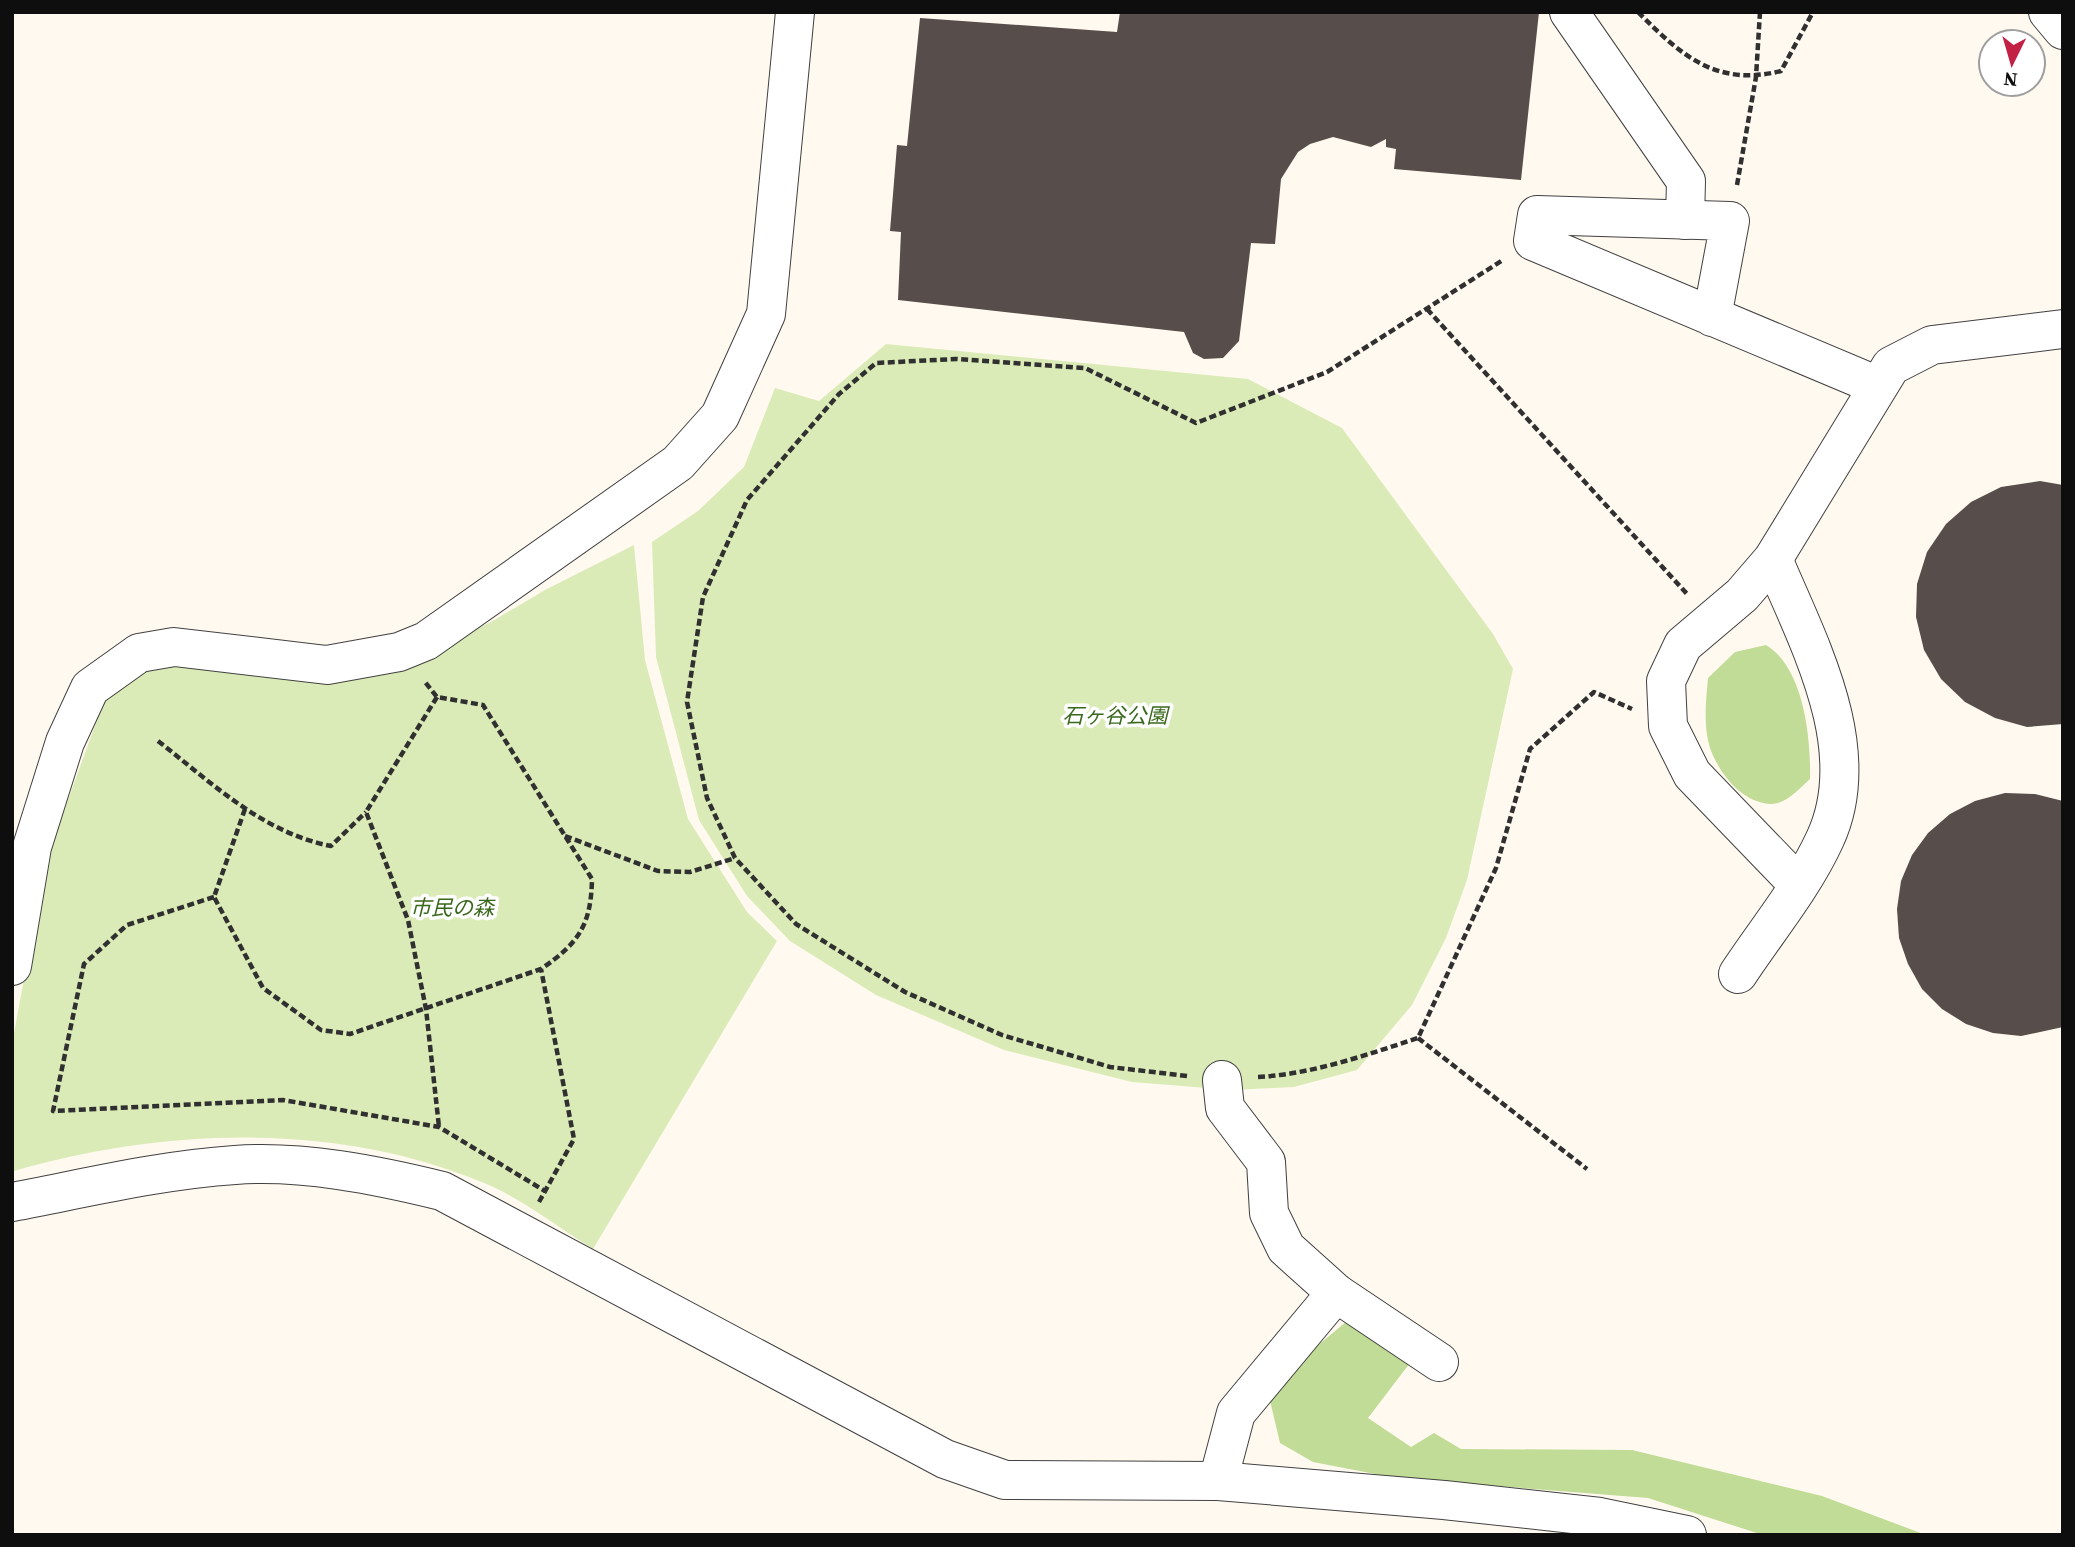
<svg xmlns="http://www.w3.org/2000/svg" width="2075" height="1547" viewBox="0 0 2075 1547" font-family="'Source Serif 4','Noto Sans JP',serif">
<rect width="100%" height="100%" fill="#fff9ef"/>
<g fill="#dbebb7">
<path d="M886,344L1248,379L1342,428L1493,634L1513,669L1467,880L1446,938L1412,1005L1357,1070L1294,1087L1232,1090L1132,1082L1004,1050L876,995L790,941L747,896L699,820L656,657L652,542L698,511L744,467L775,388L819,401Z"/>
<path d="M634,545L645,660L688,819L747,912L777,941L593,1249C559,1228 521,1198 484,1183C337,1121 165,1128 14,1171L12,1044L46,860L109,687L153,664L422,654L491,622L545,590Z"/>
</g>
<g fill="#c1dc96">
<path d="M1766,645C1804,668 1811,738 1810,779C1799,789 1785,805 1770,804C1741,802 1719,773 1710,748C1703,725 1706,701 1708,678L1735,652Z"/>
<path d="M1347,1321L1413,1359L1368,1418L1411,1447L1434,1433L1461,1449L1632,1450L1822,1496L1926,1535H1763L1648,1498L1396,1478L1313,1462L1280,1443L1267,1388Z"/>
</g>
<g fill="#574d4a">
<path d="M1120,12H1539L1521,180L1394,169L1396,149L1386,147V139L1371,147L1333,137L1310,144L1298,152L1281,179L1275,244L1251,243L1239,341L1223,358L1204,359L1193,353L1184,332L898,300L901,232L890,231L897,145L907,146L920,18L1117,32Z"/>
<path d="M2040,481L2063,485V724L2027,727L1995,718L1965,702L1941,679L1924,650L1916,617L1917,584L1927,552L1946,524L1971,502L2001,487Z"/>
<path d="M2005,793L2035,794L2063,801V1027L2021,1036L1993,1033L1966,1024L1942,1009L1922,989L1908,964L1899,938L1897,909L1901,881L1912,855L1928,833L1950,814L1975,801Z"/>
</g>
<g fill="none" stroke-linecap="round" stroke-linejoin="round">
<defs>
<g id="minor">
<path d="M1569,12L1686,181L1685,220"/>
<path d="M2048,12L2063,30"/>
<path d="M1712,317L1730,221L1537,215L1533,241L1878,386"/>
<path d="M1798,884L1692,774L1668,726L1666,681L1683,645L1742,595L1773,559L1891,366L1932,345L2063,329"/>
<path d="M12,966L32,847L65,742L90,688L139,653L174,647L327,665L399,652L426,641L678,463L720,416L766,314L795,12"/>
<path d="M1738,974C1767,930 1803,887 1825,839C1867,749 1808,642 1773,559"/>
<path d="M1222,1080L1225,1108L1266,1162L1269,1213L1286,1248L1336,1293"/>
<path d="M12,1202C86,1188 160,1170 235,1165C302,1160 377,1175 442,1191L945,1459L1005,1480L1218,1481L1444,1500L1600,1517L1687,1535"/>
<path d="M1218,1481L1236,1413L1336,1293L1439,1362"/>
</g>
</defs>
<use href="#minor" stroke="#414141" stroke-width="40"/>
<g stroke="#303030" stroke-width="4.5" stroke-dasharray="7 3.5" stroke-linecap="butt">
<path d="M1638,12C1682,56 1716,87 1781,71L1813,12"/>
<path d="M1737,185L1756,77L1760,12"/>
<path d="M1427,309L1688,595"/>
<path d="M437,697L366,812L408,920L426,1009L439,1127"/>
<path d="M158,741C212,783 263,833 331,846L366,812"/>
<path d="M245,809L214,897L263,988L321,1030L350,1034L541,969C579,943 591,925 592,879L483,705L437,697L425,682"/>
<path d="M565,836L658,871L690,872L735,858"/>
<path d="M214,897L127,925L84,964L53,1111L283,1100L439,1127L545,1191"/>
<path d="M1418,1038L1587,1169"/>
<path d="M1187,1076L1110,1067L1002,1035L905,992L796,924L735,858L707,798L687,702L703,597L747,500L839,394L876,363L956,359L1085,368L1196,423L1327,372L1503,260"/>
<path d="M1258,1077C1313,1074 1366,1055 1418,1038L1496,868L1530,749L1594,692L1632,709"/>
<path d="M539,1202L574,1139L541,969"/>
</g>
<use href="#minor" stroke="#fff" stroke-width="38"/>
</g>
<g text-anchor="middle" stroke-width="7" stroke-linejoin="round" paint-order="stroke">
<g font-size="21" font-style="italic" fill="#39681c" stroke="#fff">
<text x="1115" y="723">石ヶ谷公園</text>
<text x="452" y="915">市民の森</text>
</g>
</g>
<rect width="2075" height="1547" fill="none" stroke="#0e0e0e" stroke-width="28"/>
<g transform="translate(2012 63) rotate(185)"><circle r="33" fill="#ffffff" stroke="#9f9f9f" stroke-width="2"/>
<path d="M0-5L12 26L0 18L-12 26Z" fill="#c32144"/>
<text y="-10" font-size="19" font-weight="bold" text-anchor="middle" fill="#0e0e0e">N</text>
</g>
</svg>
